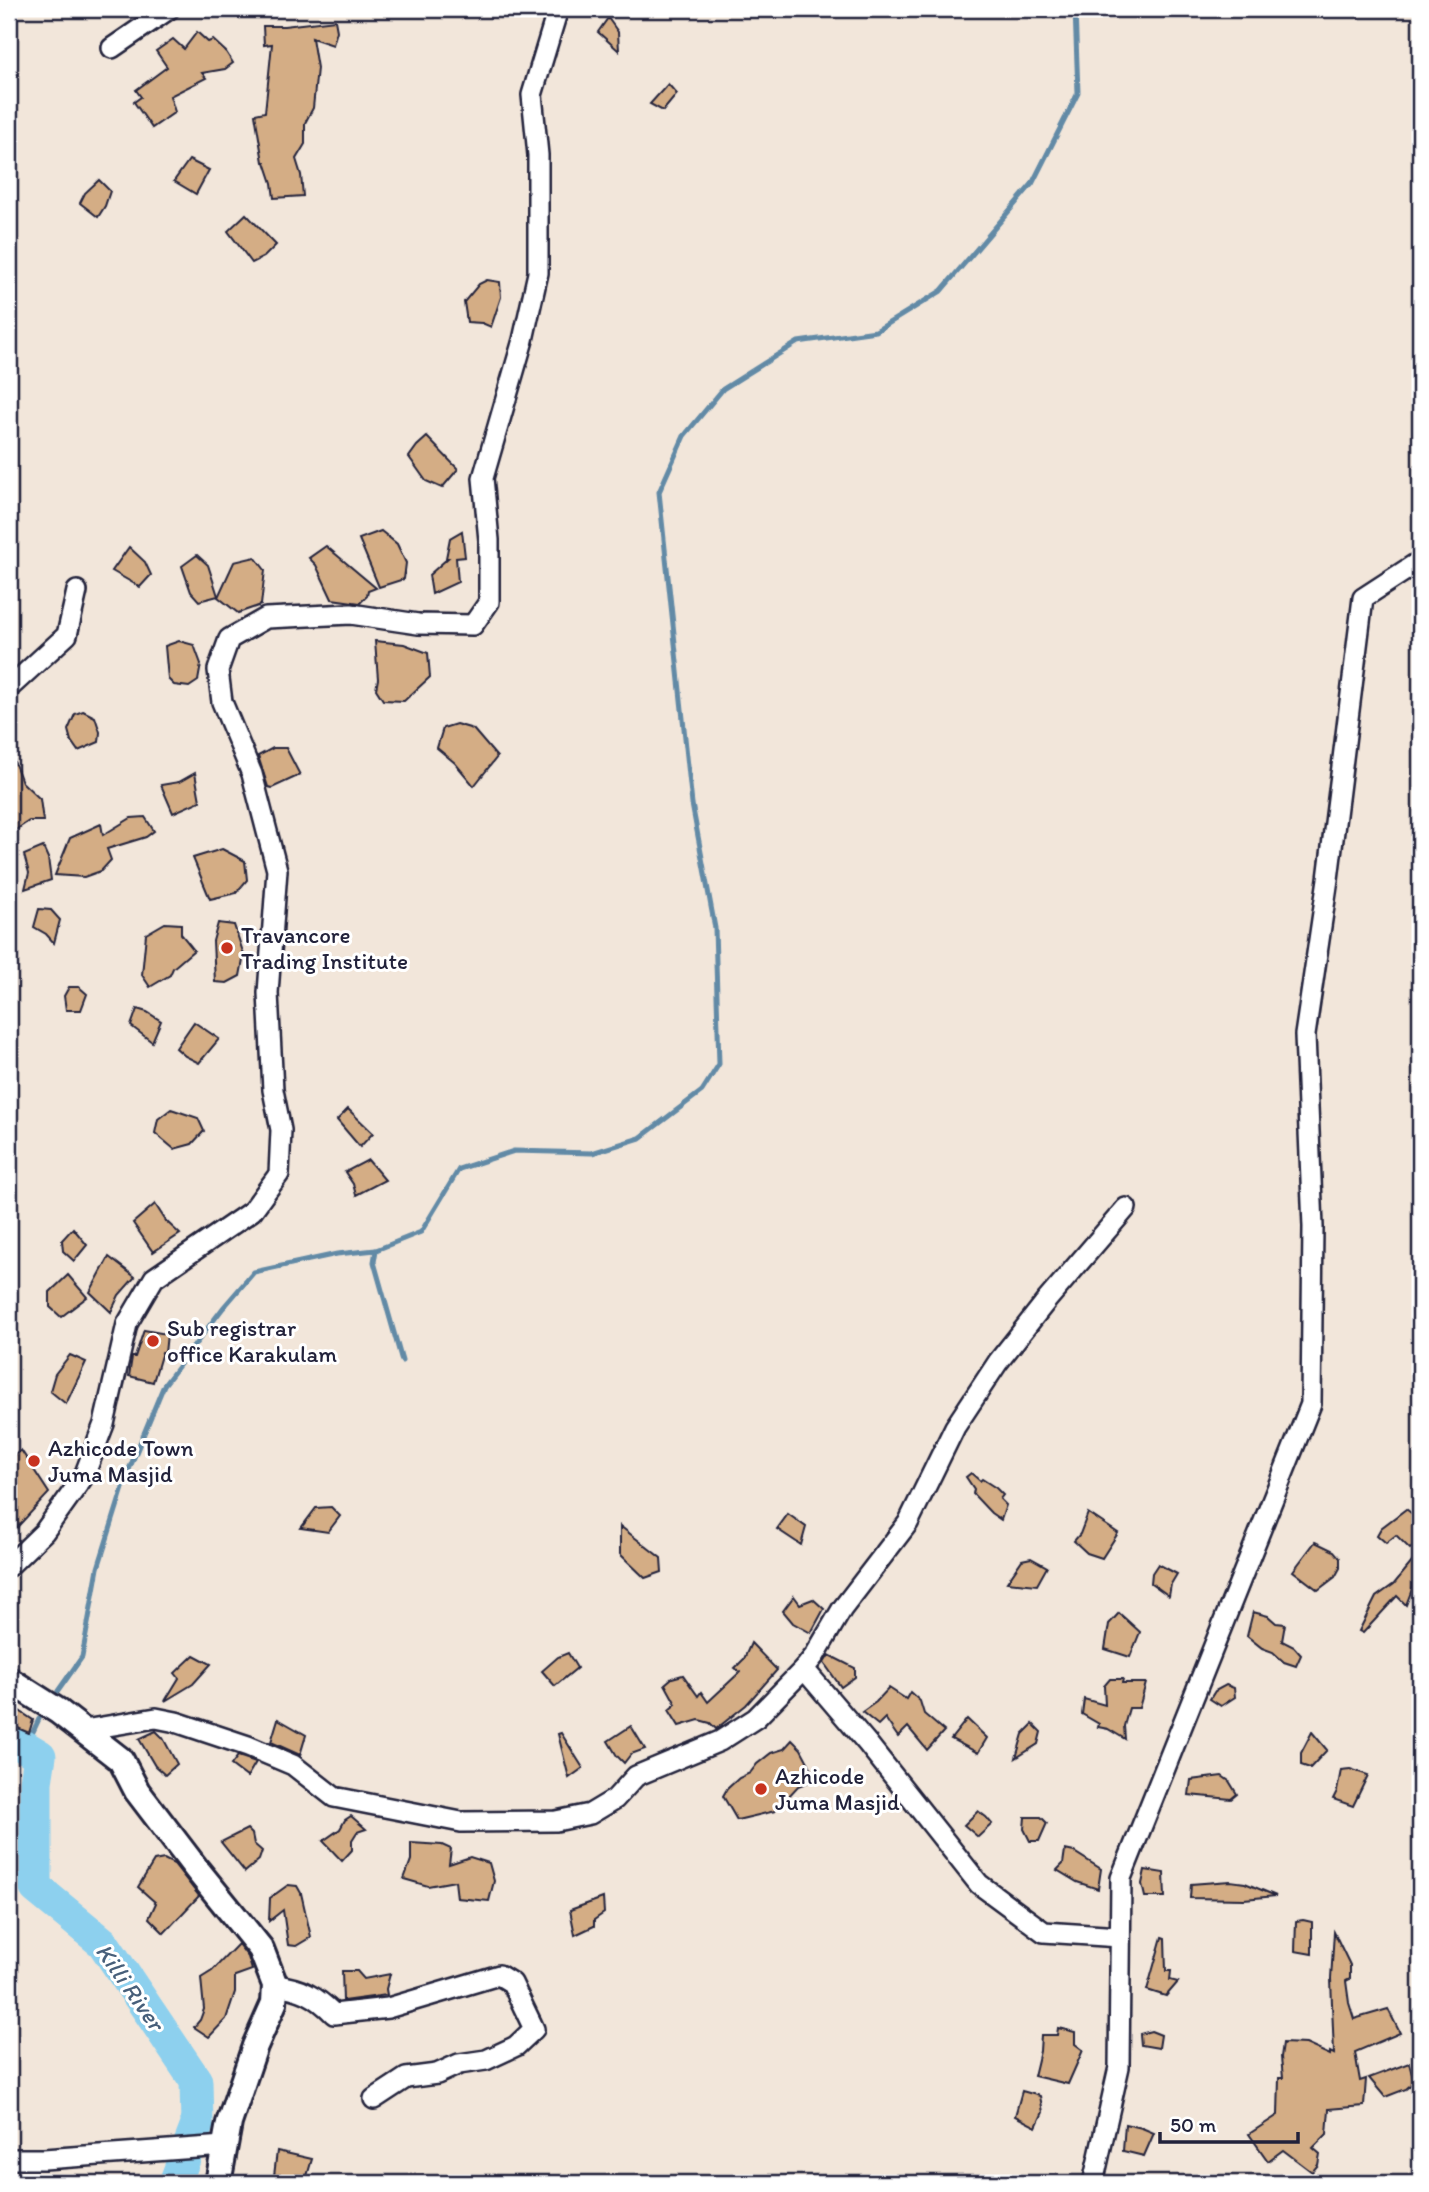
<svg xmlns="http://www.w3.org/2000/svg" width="1429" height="2192" viewBox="0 0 1429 2192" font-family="Itim,sans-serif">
<rect width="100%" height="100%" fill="#f2e6da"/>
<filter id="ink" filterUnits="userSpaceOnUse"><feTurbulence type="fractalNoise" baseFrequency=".0143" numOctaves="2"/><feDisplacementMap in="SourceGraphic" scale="14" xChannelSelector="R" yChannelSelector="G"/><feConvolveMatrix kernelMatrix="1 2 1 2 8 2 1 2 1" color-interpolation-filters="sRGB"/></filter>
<g filter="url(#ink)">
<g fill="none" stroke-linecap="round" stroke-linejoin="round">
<g stroke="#628aa6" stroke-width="5">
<path d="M376,1250L421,1232L459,1169L514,1151L592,1153L640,1138L702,1091L719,1064L715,928L692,804L659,492L684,436L723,389L798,342L876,331L941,291L1032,184L1078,93L1075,9"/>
<path d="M58,1691L82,1657L98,1568L128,1472L164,1385L223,1308L254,1272L337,1254L376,1250L374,1262L402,1361"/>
<path d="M9,1736L19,1734L31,1736L39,1719"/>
</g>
<path stroke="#8dd0ee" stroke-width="33" d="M9,1740L20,1744L40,1756L36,1782V1888L103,1943L196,2081L197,2125L175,2183"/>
</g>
<g fill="#d4ad85" stroke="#22223b" stroke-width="2">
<path d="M608,18L618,32L619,51L598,32Z"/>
<path d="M335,20L337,31L333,45L312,38L317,68L313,108L305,123V144L296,159L301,175L303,196L274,198L272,183L265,162H263L255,114L265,112L272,44L264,45L263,26H284Z"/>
<path d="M197,32L208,42L213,40L226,52L233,63L225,69L202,73L206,78L170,96L175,112L152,128L134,102L141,97L136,90L167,67L156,51L173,39L184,49Z"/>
<path d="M668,84L677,94L663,111L650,104Z"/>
<path d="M189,160L209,170L196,194L174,181Z"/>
<path d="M99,180L110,191L105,206L98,217L80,203L85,193Z"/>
<path d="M246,214L276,245L264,257L252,263L228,231Z"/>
<path d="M487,280L500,282L501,297L491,327L482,323L467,322L464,302L479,284Z"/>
<path d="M427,437L458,469L442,488L426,481L409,457L417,446Z"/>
<path d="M381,531L397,544L406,563L404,579L379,587L359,539Z"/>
<path d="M462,531L465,557L456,558L458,582L432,594L429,575L448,558H446L450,538Z"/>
<path d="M326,546L376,588L368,591L367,596L360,603L332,599L316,565L309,558Z"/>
<path d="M129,547L145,562L151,575L140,587L112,571Z"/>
<path d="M197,555L208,565L218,596L199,601L191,592L182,566Z"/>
<path d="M255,557L265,570L261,605L238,613L218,597L234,562Z"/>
<path d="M179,641L194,645L201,664L198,681L189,687L174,685L168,679L165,646Z"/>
<path d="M375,641L404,644L428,653L430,677L404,701L383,700L376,689L378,679Z"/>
<path d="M83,711L95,717L100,732L99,742L78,751L71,741L68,730L75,714Z"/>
<path d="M456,724L473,729L497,757L474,786L455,763L437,748L443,728Z"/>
<path d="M273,748H286L300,775L272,788L268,787L258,756Z"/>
<path d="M10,751L22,782L40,799L43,821H29L14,831L9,823Z"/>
<path d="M195,773L200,801L173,813L161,785L179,782Z"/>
<path d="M145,817L154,831L146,837L107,849L111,860L101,871L84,877L55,875L70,838L101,824L103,835L131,818Z"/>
<path d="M43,847L48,858L51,880L25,889L29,873L24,855Z"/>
<path d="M222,849L245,861L247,880L236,893L210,899L193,858Z"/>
<path d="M39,909L51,910L60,920L54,943L46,934L34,927Z"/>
<path d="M165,923L181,924V934L194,950L173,968L170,975L150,987L142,975L146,934Z"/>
<path d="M218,923L234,925L244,955L240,976L227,983L215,982L213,941Z"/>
<path d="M69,987H79L87,994L81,1010H66L64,996Z"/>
<path d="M137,1009L147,1012L161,1021L152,1042L131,1026Z"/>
<path d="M194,1022L219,1039L199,1063L185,1056L176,1048Z"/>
<path d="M171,1109L198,1118L204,1131L192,1144L174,1149L155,1133L158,1119Z"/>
<path d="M348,1109L373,1133L360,1147L337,1120Z"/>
<path d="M368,1160L385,1180L356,1195L353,1184L345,1172Z"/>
<path d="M155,1204L166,1221L180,1234L153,1252L133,1223Z"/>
<path d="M73,1228L87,1245L74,1261L63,1251L62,1240Z"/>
<path d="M109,1257L135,1277L119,1295L111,1312L90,1292Z"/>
<path d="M68,1275L87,1297L61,1317L50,1307V1292Z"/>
<path d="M144,1330L167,1334L165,1353L162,1352L153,1382L129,1376L132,1357H135Z"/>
<path d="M70,1355L86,1362L66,1404L50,1391L55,1374Z"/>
<path d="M21,1450L49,1493L9,1536V1460Z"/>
<path d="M971,1473L980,1481L982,1479L996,1488L1003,1495L1000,1499L1006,1505L1001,1520L991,1513L973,1494L974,1489L966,1477Z"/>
<path d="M331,1507L340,1516L328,1532L301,1528L316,1508Z"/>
<path d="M1406,1509L1420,1520V1542L1410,1549L1396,1535L1386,1543L1377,1535L1381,1528Z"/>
<path d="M1088,1513L1118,1533L1102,1558L1087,1553L1074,1541L1080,1534Z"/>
<path d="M788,1514L806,1527L801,1545L777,1529Z"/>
<path d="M620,1526L661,1558L662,1572L645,1578L620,1554Z"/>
<path d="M1315,1542L1334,1551L1340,1558V1568L1335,1577L1318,1590L1293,1571Z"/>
<path d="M1031,1558L1047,1567L1037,1585L1007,1582L1022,1560Z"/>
<path d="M1412,1562L1420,1570V1582L1413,1587L1406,1605L1397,1596L1363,1633L1359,1631L1376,1597L1394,1584Z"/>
<path d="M1158,1564L1177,1574L1171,1584L1169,1596L1151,1583L1152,1573Z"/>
<path d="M794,1596L800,1604L813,1599L824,1609L811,1633L793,1623L783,1611Z"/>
<path d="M1253,1612L1268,1616L1276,1623L1285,1624L1282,1641L1294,1647L1301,1655L1296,1666L1284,1662L1273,1652L1262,1648L1247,1636Z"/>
<path d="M1119,1613L1140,1632L1130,1657L1105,1649L1109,1624Z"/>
<path d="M751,1643L777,1670L746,1705L716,1729L710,1723L699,1720L679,1726L669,1710L676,1704L665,1684L672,1678L683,1675L698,1696L701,1692L708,1702L740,1672L735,1668L744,1659Z"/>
<path d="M568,1653L577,1668L555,1686L542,1671L558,1657Z"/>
<path d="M194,1655L211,1664L193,1684L165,1701L179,1678L175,1673Z"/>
<path d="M829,1655L855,1668V1677L841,1687L824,1663Z"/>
<path d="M1110,1679H1123L1122,1683H1146L1139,1708H1129L1124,1726L1125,1739L1108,1729L1098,1727L1099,1724L1082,1714L1084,1699L1105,1705L1104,1686Z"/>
<path d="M1226,1685L1234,1688L1235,1697L1221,1706L1210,1699L1215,1691Z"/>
<path d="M889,1688L906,1699L910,1692L920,1701L924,1714L944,1731L927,1750L908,1727L898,1737L885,1718L878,1725L862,1712L876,1702Z"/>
<path d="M9,1704L33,1720L29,1733L9,1724Z"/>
<path d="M278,1719L306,1735L300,1755L271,1742Z"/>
<path d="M967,1719L987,1738L978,1753L951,1739Z"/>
<path d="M1033,1724L1041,1732L1038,1744L1016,1758L1023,1734Z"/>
<path d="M631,1726L645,1749L631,1754L624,1763L617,1756L608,1741Z"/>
<path d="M156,1731L163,1738L177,1764L165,1775L155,1766L139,1739Z"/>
<path d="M1312,1732L1327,1750L1310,1768L1301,1765V1753Z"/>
<path d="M561,1733L583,1768L569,1778L558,1734Z"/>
<path d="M792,1740L801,1749L817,1779L798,1786L775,1811L737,1820L723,1796L727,1789L739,1778L750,1773L757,1764L771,1753L784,1749Z"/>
<path d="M238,1756L256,1762L247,1777L231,1765Z"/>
<path d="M1350,1769L1368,1775L1353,1806L1333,1799L1337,1791L1341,1770Z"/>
<path d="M1222,1776L1229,1781L1237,1794L1231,1799L1189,1795L1191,1780Z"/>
<path d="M978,1811L986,1817L992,1824L978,1837L964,1825Z"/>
<path d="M351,1816L366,1829L357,1832L352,1840V1850L342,1861L323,1841L340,1829L345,1820Z"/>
<path d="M1025,1817H1041L1047,1823L1039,1841H1030L1024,1829Z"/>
<path d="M247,1829L252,1834L254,1844L262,1851L259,1860L245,1872L221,1842Z"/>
<path d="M411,1843L442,1845L451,1849L449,1864L470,1857L489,1863L494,1881L489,1901L457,1898L455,1881L428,1886L404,1879L411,1860Z"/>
<path d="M1065,1850L1074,1852L1101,1869L1098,1889L1077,1882L1057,1870L1063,1864Z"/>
<path d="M164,1859L174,1864L199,1896L164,1933L149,1918L156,1903L138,1887L154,1861Z"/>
<path d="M1145,1870L1164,1873L1165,1897H1145L1142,1884Z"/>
<path d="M1230,1881L1245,1883L1276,1896L1244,1899L1190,1898L1191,1884Z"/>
<path d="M288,1885L297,1886L301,1893L311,1937L296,1946L288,1945L283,1910L269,1921L270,1898Z"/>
<path d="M603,1898L604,1913L594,1920V1926L575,1935L570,1910Z"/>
<path d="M1303,1920L1312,1922V1954L1295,1951L1296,1921Z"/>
<path d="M1334,1932L1350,1965V1979L1346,1981L1349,2003L1354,2019L1388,2009L1400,2033L1355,2052L1360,2081L1366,2079L1364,2106L1329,2109L1327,2134L1313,2148L1320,2154L1318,2165L1312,2172L1283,2150L1268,2161L1249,2134L1278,2115L1279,2078H1283L1281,2057L1283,2043L1306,2044L1330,2055V2052L1334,2054L1331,1979Z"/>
<path d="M1162,1937L1165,1938L1166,1971H1171L1170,1980L1178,1982L1166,1996L1147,1990Z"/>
<path d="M238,1944L248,1957L252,1970L235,1976V1992L226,2019L209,2037L194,2027L200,2020L204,2009L201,1978L212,1971Z"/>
<path d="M342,1971H357L364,1979L390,1974L386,1989L387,1995L343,2001Z"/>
<path d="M1058,2028L1075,2032V2044L1083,2050L1068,2084L1034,2076L1040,2051L1041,2035H1057Z"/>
<path d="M1151,2031L1161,2035L1159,2048L1141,2045L1140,2034Z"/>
<path d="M1409,2063L1414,2082L1406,2089L1385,2097L1369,2078Z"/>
<path d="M1022,2091L1040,2096L1043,2112L1036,2127L1015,2116Z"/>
<path d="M1125,2124L1142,2128L1154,2133L1144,2156L1123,2151Z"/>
<path d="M277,2151L312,2159L305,2183H285L274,2176Z"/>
</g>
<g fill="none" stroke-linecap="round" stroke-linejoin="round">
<defs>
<g id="minor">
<path d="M112,48L169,9"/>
<path d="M9,688L67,635L77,591"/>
<path d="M9,1566L44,1532L84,1476L104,1424L127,1324L154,1278L252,1211L279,1174L281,1130L273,1090L268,993L277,870L252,774L222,702L218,670L229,639L266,618L351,614L418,624L473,625L489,602V540L483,478L523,340L538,273V155L532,95L558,9"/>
<path d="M804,1669L868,1744L979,1884L1044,1932L1120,1937"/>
<path d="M84,1730L156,1718L176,1722L248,1746L293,1765L334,1797L461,1822L556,1821L590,1814L615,1799L636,1776L720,1741L756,1718L804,1669L815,1655L842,1609L908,1523L955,1427L998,1362L1047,1300L1126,1208"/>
<path d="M275,1985C301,1988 316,1996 334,2014L388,2008L499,1975L512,1983L534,2029L516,2046L486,2060L459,2064L437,2074L406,2078L374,2099"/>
<path d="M9,2159H44L224,2146"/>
<path d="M1093,2183L1119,2067L1121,1878L1311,1404L1313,1227L1305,1035L1328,879L1363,598L1420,561"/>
</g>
<path id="major" d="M9,1680L58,1711L121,1760L137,1791L198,1871L261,1949L275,1985L274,2003L255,2046L229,2123L218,2183"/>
</defs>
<use href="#minor" stroke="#22223b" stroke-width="24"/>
<use href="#major" stroke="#22223b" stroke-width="30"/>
<use href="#minor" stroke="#fff" stroke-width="19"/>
<use href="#major" stroke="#fff" stroke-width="24"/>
</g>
</g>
<g fill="#c8321e" stroke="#fff" stroke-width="2.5">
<circle cx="227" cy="948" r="7"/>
<circle cx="153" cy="1341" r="7"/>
<circle cx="34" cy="1461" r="7"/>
<circle cx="761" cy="1789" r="7"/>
</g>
<g text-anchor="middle" stroke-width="6" stroke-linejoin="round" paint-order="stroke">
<g font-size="23" fill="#22223b" stroke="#fff" text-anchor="start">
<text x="241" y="943">Travancore<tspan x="241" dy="26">Trading Institute</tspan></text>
<text x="167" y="1336">Sub registrar<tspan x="167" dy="26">office Karakulam</tspan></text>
<text x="48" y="1456">Azhicode Town<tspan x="48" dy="26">Juma Masjid</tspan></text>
<text x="775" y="1784">Azhicode<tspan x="775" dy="26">Juma Masjid</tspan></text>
</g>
<g font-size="24" font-style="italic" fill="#475f7a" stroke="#fff">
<text transform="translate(130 1987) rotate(55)" y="8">Killi River</text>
</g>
</g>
<rect width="1429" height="2192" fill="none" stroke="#fff" stroke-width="35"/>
<rect x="18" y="18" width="1394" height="2157" fill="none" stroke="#22223b" stroke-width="2.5" filter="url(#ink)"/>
<path d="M1160 2132v10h138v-10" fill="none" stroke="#22223b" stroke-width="3.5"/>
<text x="1170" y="2132" font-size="21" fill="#22223b" stroke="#ffffff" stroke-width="5" paint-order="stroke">50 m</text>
</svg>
